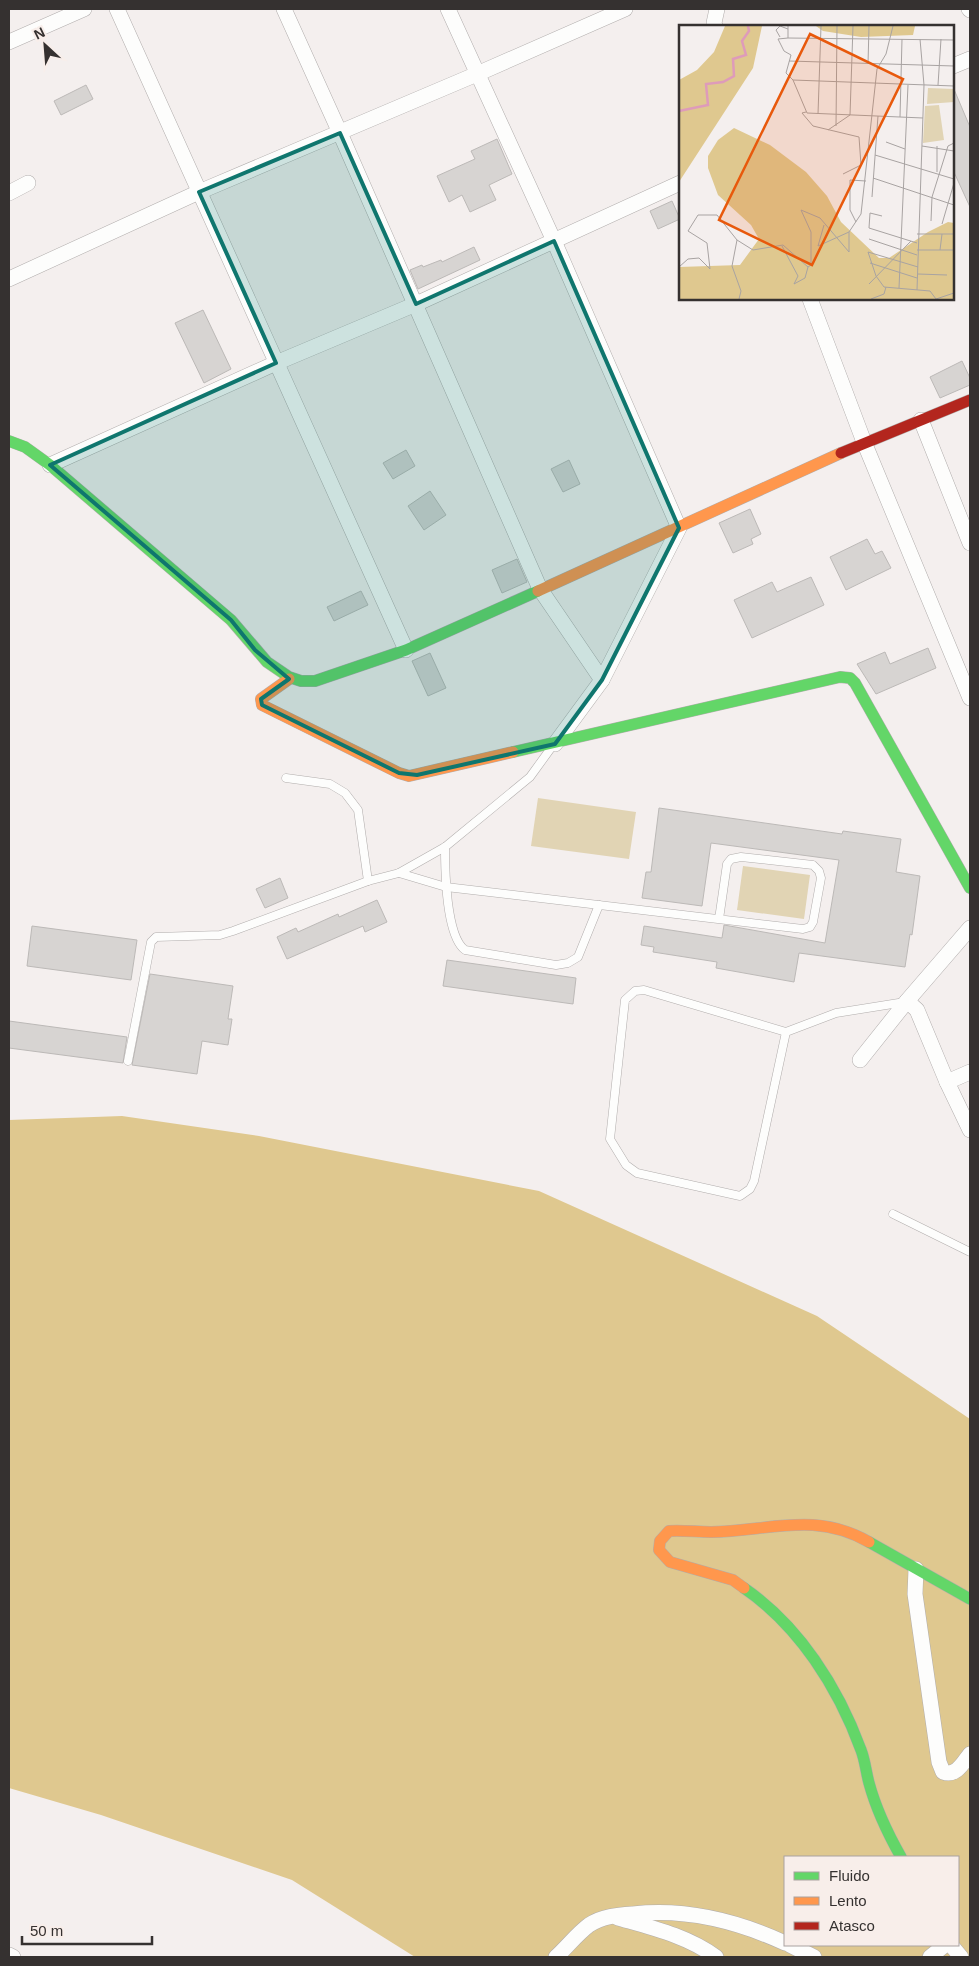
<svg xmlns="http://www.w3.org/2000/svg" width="979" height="1966" viewBox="0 0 979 1966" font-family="Helvetica,sans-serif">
<rect width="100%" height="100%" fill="#f4efee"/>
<g fill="#e1d4b4">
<path d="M538,798L636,812L629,859L531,846Z"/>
<path d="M743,866L810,875L804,919L737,910Z"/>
</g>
<path fill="#dfc88f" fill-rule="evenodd" d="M122,1116L259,1136L539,1191L817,1316L970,1419V1957H415L292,1880L101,1815L9,1788V1120ZM785,1857H958V1945H785Z"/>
<g fill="#d7d4d2" stroke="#bcb9b7">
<path d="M86,85L93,99L61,115L54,101Z"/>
<path d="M953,87L970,127V207L953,170Z"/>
<path d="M497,139L512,174L489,185L496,200L470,212L462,195L449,202L437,176L475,159L471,151Z"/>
<path d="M672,201L680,219L658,229L650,211Z"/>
<path d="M474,247L480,260L418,289L410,270L422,265L423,267L441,260L442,262Z"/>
<path d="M203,310L231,369L204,383L175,323Z"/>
<path d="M962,361L970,378V385L940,398L930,377Z"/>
<path d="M406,450L415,466L393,479L383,463Z"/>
<path d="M569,460L580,484L563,492L551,469Z"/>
<path d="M430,491L446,515L424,530L408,506Z"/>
<path d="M750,509L761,534L751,539L753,544L733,553L719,523Z"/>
<path d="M867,539L875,554L882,551L891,568L846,590L830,557Z"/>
<path d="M517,559L527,582L502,593L492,570Z"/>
<path d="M811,577L824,605L752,638L734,600L772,582L777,592Z"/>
<path d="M361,591L368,605L334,621L327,607Z"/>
<path d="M928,648L936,668L876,694L857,664L885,652L890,664Z"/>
<path d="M430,653L446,688L428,696L412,661Z"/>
<path d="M659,808L842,834L843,831L901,839L896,872L920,876L912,935L910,934L905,967L799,953L794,982L716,968L717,962L653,952L654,947L641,945L644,926L722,938L724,925L825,943L839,860L711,843L702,906L642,898L646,872H651Z"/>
<path d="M280,878L288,898L265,908L256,889Z"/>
<path d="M377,900L387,922L365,932L363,926L287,959L277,937L296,928L298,932L338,914L339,917Z"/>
<path d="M32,926L137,940L131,980L27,966Z"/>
<path d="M447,960L576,978L573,1004L443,986Z"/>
<path d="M150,974L233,986L228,1019H232L228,1045L202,1041L197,1074L132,1065Z"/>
<path d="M9,1021L127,1037L123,1063L9,1048Z"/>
</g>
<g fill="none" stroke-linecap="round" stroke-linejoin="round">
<defs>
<g id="lane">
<path d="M286,778L330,784L345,793L358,810L368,881"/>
<path d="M445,847C445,870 446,936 465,950L556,965L568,963L578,957L599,905"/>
<path d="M399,873L446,887L803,929L810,927L813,922L821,878L819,871L813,865L741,857L731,859L727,864L719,919"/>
<path d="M786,1032L754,1181L750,1189L740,1196L637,1173L626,1165L610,1139L625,1000L635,991L644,990L786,1032L836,1013L905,1002"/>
<path d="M128,1061L151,942L156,937L220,935L233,931L368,881L399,873L445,847L530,777L551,748"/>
<path d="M893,1214L970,1252"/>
</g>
<g id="street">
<path d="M117,9L406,650"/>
<path d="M284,9L340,133L540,589L602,680"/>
<path d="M448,9L554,241L679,528L602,680L555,744"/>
<path d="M969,9L970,10"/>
<path d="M715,26L714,23L717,9"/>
<path d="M9,42L84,9"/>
<path d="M953,66L970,59"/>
<path d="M9,193L28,183"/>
<path d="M9,279L199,192L477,74L625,9"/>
<path d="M810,299L864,442L970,698"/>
<path d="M921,420L970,543"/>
<path d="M50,465L276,363L416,304L680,183"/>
<path d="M907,1001L917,1010L947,1082"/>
<path d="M860,1060L907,1001L970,928"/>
<path d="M970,1072L947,1082L970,1130"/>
<path d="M916,1569L915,1594L939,1762L943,1772C956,1777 963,1763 970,1754"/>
<path d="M618,1918C653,1928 687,1936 716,1957"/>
<path d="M790,1945L814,1957"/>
<path d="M951,1945L961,1957"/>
<path d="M9,1955L13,1957"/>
<path d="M556,1957C567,1947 577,1934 589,1925C602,1916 618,1915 633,1914C686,1908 737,1921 785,1943"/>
<path d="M930,1957L945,1945"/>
</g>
<g id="fast">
<path d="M9,441L25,447L50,465L231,620L267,662L289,677L301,681H315L406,650L538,591"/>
<path d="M513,752L840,677L850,678L855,683L970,888"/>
<path d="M869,1542L970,1599"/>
<path d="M744,1588C799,1626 838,1687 861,1750C865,1760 866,1772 869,1783C876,1809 888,1834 901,1857"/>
</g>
<g id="slow">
<path d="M538,591L841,453"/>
<path d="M289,679L261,699L262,705L399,773L409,776L513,752"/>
<path d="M744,1588L733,1580L670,1562L659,1550L660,1541L669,1531C683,1530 697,1532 711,1532C769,1531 815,1511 869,1542"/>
</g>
<path id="jam" d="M841,453L970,400"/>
</defs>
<use href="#lane" stroke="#b1adac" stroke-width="9"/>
<use href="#street" stroke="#b1adac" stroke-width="16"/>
<use href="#fast" stroke="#b1adac" stroke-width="12"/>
<use href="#slow" stroke="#b1adac" stroke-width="12"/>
<use href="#jam" stroke="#b1adac" stroke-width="12"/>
<use href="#lane" stroke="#fdfdfc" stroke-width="8"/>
<use href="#street" stroke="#fdfdfc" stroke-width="15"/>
<use href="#fast" stroke="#63d668" stroke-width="11"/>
<use href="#slow" stroke="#ff974d" stroke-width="11"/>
<use href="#jam" stroke="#b3261e" stroke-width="11"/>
</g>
<path fill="#0f766e" fill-opacity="0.2" stroke="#0f766e" stroke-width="4" stroke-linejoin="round" d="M340,133L416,304L554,241L679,528L602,680L555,744L417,775L399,773L262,705L261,699L289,679L255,650L231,620L50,465L276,363L199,192Z"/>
<g transform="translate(679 25)">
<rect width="275" height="275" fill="#f4efee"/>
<path d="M249,63L275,64V77L248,79ZM260,80L265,115L244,118L246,81Z" fill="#e1d4b4"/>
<path d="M46,1H83L74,43L0,157V55L18,45L35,27ZM137,1H236L234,10L182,12L144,6ZM55,103L91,120L127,147L148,171L162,197L200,233H210L249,207L269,197L275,198V274H0V242L61,240L80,214L72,200L39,170L29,143V131L39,115Z" fill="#dfc88f"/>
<path fill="none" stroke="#de9bba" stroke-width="2.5" d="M0,86L29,80L27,59L44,57L55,51L54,34L67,30L63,16L70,6L69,1"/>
<path fill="none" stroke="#a8a3a2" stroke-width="1" d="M109,1V13L275,15M101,12L97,5L101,1L109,4M109,13L99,14L105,26L112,30L107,48L114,55L128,88L244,93M110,36L275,41M189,39L190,1M114,55L275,61M259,60L262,14M127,87L123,88L134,101L180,112L182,140L164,149M139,89L142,1M221,92L223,14M157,101L158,1M149,105L171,90L174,1M207,117L226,124M243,121L275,126M196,130L275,154M258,147V121M194,153L275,180M193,172L199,91M203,191L191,188L190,203L238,218M252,196L253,172L269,121L275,118M177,197L171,185V155L187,156M263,199L275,158M145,200L139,221L170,207L182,189L198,44L207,29L214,1M238,209H275M190,214L238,230M103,221L119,251L115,259L126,253L129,242M238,225H274M261,225L263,209M191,238L238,253M0,242L9,234L20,233L31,244L28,218L9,206L19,190H38L58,215M239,242L189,227L197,251L205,262L251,266L257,274M239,249L268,250M190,259L232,216M220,263L229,60M238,265L245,60L241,14M60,274L62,266L53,241L58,215L74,225L104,220L129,242L132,240V207L122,185L141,193L170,227V207M192,274L205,269L207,262M257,274L275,268"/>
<path fill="#e8590c" fill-opacity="0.15" stroke="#e8590c" stroke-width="2.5" d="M131,9L224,54L133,240L40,195Z"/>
<rect width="275" height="275" fill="none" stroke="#353130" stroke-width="2.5"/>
</g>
<rect width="979" height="1966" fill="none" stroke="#353130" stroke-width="20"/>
<rect x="784" y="1856" width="175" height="90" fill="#f8eeea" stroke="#aaa2a0"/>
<rect x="794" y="1872" width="25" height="8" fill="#63d668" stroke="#aaa2a0"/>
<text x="829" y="1881" font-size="15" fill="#353130">Fluido</text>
<rect x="794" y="1897" width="25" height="8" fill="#ff974d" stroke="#aaa2a0"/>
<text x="829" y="1906" font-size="15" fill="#353130">Lento</text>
<rect x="794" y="1922" width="25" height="8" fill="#b3261e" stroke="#aaa2a0"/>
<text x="829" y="1931" font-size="15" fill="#353130">Atasco</text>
<g transform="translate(45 45) rotate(334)" stroke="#f8eeea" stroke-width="4" paint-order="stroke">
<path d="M0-4L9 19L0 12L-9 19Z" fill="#353130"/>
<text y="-8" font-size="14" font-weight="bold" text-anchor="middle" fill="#353130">N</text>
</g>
<path d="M22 1936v8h130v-8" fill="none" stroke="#353130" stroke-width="2.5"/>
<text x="30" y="1936" font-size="15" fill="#353130" stroke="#f8eeea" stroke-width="4" paint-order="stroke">50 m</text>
</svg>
